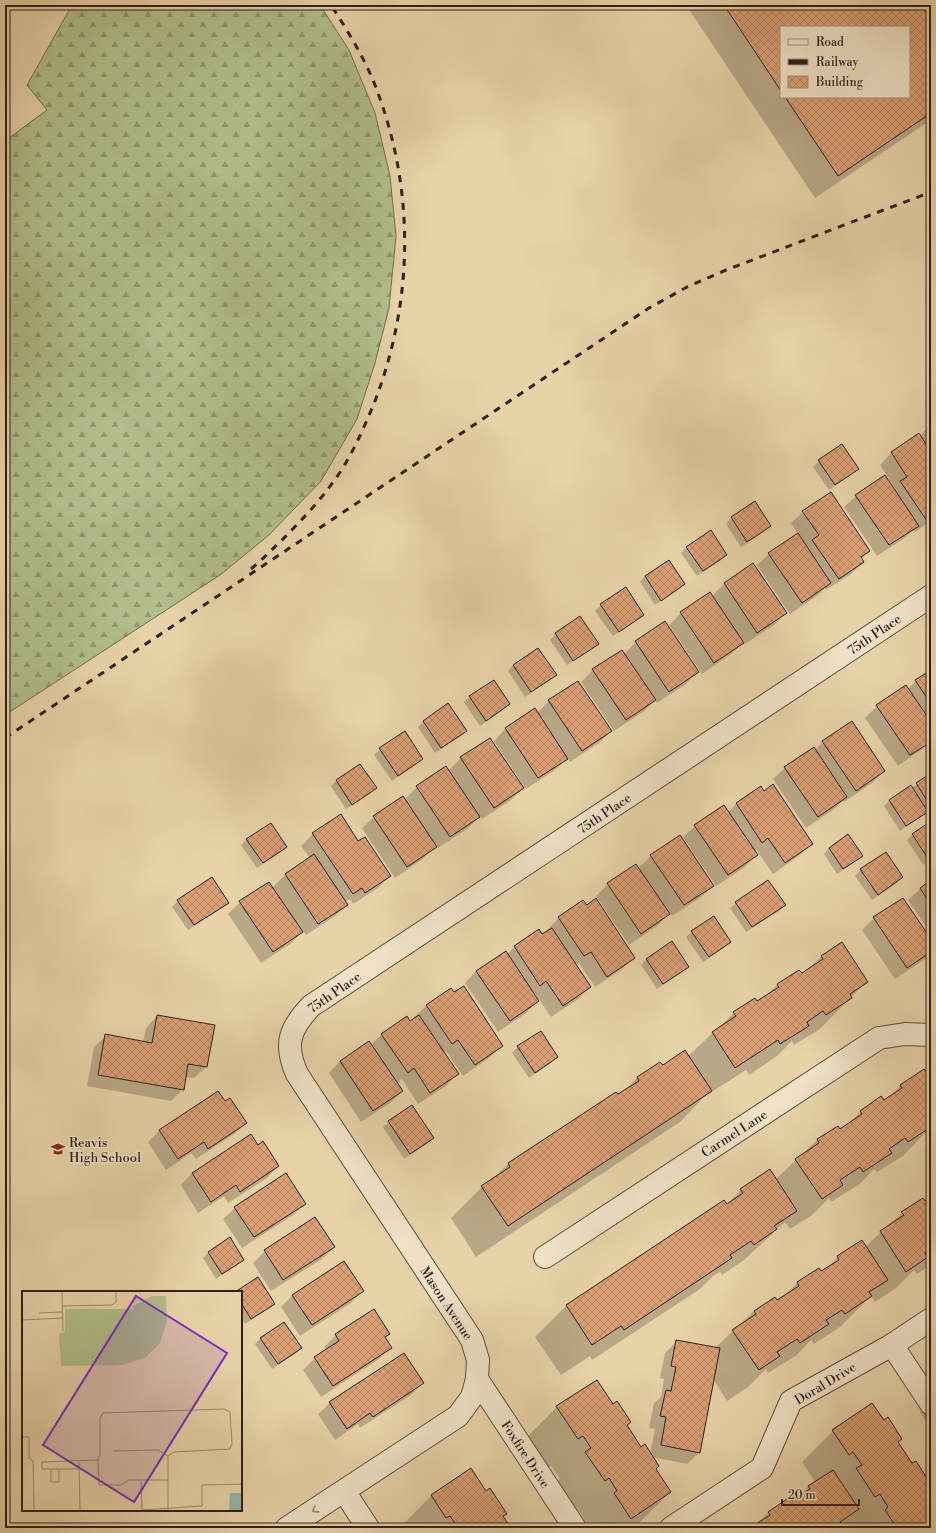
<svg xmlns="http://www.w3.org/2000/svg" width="936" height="1533" viewBox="0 0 936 1533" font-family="'Libre Bodoni',serif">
<defs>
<pattern id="forest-firs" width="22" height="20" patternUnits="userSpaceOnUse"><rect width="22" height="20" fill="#b1be8c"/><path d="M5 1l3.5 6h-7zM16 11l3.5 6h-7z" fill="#909a72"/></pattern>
<pattern id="building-cross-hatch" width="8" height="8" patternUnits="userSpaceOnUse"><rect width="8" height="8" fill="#dba074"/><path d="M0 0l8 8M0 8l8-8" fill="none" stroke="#b2825e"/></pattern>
</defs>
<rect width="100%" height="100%" fill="#e8d3a9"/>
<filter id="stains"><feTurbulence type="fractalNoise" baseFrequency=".005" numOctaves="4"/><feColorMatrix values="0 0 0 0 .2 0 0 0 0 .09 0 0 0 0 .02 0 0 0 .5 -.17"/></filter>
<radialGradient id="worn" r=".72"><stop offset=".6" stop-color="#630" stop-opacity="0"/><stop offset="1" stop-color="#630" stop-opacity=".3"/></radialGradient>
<path fill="url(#forest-firs)" stroke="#706e53" d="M72,5H320L349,50L375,113L390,176L396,236L389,308L375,363L357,419L321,481L269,535L220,575L5,715V141L47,110L27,85Z"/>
<g fill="#0003" fill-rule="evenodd">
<path d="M686,5H931V120L815,198ZM781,27H909V97H781Z"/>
<path d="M931,425V521L915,532L913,530L906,537L877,556L844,507L856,496L894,490L895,488L880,465L891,453L919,435V436Z"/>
<path d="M842,446L858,469L852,474L829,490L813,467L819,461Z"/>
<path d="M754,503L770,526L764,532L741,547L726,524L731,518Z"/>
<path d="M803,512L869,551L861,559L863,562L851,574L826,590L825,588L818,595L790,614L757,565L769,554L798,534L791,523Z"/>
<path d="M687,547L726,555L720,561L697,576L681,553Z"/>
<path d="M668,561L684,584L678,590L655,605L640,582L645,576Z"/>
<path d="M753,564L786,613L774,625L745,644L744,642L731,654L702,674L669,625L681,613L712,596L724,584Z"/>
<path d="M601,605L643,614L637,620L613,636L595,611Z"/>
<path d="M580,617L597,643L592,649L567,665L550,640L556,634Z"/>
<path d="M665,623L697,672L686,684L657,703L655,700L643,712L614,731L581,682L593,670L622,651L624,654L636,642Z"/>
<path d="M513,665L556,675L550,680L525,697L508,671Z"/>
<path d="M931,671V743L898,766L865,718L877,706L908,689L916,681Z"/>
<path d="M470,697L509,704L503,710L480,726L464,702Z"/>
<path d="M549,701L611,731L599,743L570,762L568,758L555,770L526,789L494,741L505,729L534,710L537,713Z"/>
<path d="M423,722L465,731L460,737L435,753L418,727Z"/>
<path d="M823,742L884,771L872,783L844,802L843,801L834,809L806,828L773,779L785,768L815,750Z"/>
<path d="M380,749L422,758L417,764L392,781L374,755Z"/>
<path d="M461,758L523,788L511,800L482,819L480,816L467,829L438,848L436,845L424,858L395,878L362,828L374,817L404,800L417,787L448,771Z"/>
<path d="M931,774V811L927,814L926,813L900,831L884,806L889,801L911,787L912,788Z"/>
<path d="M336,781L375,788L370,794L346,809L331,786Z"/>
<path d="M761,787L812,844L800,855L773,874L756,849L754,851L756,855L745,867L716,886L683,837L695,826L728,812L736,804Z"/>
<path d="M931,822V859L923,865L907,840L913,834Z"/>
<path d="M313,834L358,842L390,876L378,888L353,904L350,899L345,902L347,905L335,916L306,935L303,931L290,944L261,963L228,914L240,902L272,888L285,875L310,858L301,846Z"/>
<path d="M247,839L286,847L280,853L257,868L241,845Z"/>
<path d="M829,848L861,855L856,861L837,874L824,854Z"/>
<path d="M886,853L902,877L897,883L872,900L855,876L861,870Z"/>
<path d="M651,856L713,886L701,897L672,916L670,913L657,926L629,945L596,896L608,884L636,865L638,868Z"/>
<path d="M211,879L227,902L222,908L188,930L172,907L178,901Z"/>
<path d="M931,881V934L908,900L920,889Z"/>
<path d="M583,901L634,958L622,969L595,987L579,963L575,965L590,987L578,999L551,1017L534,992L533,993L538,1001L526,1013L498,1032L465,983L476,971L507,955L514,947L539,931L542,935L548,931L547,930L559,918Z"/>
<path d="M736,903L784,905L779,911L746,932L730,908Z"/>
<path d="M874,918L931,941V953L924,960L895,979L862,930Z"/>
<path d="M692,932L729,942L724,948L703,962L686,937Z"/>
<path d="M842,943L867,981L820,1029L794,1045L792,1041L777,1056L749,1075L746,1070L704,1097L680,1122L476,1257L451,1218L482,1187L492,1180L508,1164L616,1093L618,1096L622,1093L638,1077L688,1056L734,1013L757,1003L764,998L777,985L799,971L801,975L821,957Z"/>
<path d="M647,959L688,966L682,972L657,989L641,965Z"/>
<path d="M451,989L502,1045L490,1057L463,1076L446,1051L443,1053L457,1074L446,1086L418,1104L402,1079L397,1083L402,1091L390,1103L361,1122L329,1073L340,1061L371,1045L382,1034L410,1023L415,1019L414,1017L426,1006Z"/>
<path d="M157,1016L206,1067L194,1078L185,1077L183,1089L171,1101L87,1086L94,1047L106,1036L143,1042L146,1028Z"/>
<path d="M541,1032L557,1057L551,1063L529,1078L512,1053L518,1047Z"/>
<path d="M924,1070L931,1081V1127L903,1156L877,1172L874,1169L860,1184L831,1202L829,1198L811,1216L790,1229L785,1222L744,1260L722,1275L720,1272L713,1276L700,1289L592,1360L590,1356L561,1375L535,1337L566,1306L724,1201L726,1205L741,1190L776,1179L817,1140L838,1127L840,1130L846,1126L860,1112L881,1098L884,1102L900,1086Z"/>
<path d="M225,1102L245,1123L234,1134L196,1159L191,1153L166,1170L148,1142L160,1130Z"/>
<path d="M389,1122L433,1138L427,1144L404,1159L383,1127Z"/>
<path d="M251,1136L257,1146L278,1166L267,1178L228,1203L224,1196L198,1213L181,1185L192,1173Z"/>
<path d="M931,1198V1265L917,1274L914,1270L896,1288L875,1302L871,1296L840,1327L814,1344L811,1340L797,1355L768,1373L766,1369L748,1387L727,1401L713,1379L699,1453L687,1464L652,1457L655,1469L670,1492L639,1523L632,1528H585L583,1525L586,1522L577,1508L573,1511L555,1484L560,1479L551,1466L547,1469L526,1438L557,1407L613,1405L630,1422L626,1426L641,1448L650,1454L655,1429L649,1428L654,1403L661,1397L664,1379L660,1378L665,1353L677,1341L715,1348L754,1311L783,1297L797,1283L818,1269L821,1273L823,1272L838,1257L865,1247L902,1213Z"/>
<path d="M304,1204L293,1215L242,1248L223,1219L235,1208Z"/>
<path d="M315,1218L334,1247L322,1259L271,1291L253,1263L265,1251Z"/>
<path d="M230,1239L243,1259L237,1265L216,1279L203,1258L208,1253Z"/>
<path d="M258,1278L274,1303L268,1309L245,1324L241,1317V1292H237Z"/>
<path d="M362,1291L351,1303L300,1336L281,1307L293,1295Z"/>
<path d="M389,1334L384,1338L390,1347L379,1359L321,1397L303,1370L315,1358L326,1350L324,1347L336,1335Z"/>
<path d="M261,1338L301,1348L295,1354L272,1369L255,1344Z"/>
<path d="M423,1383L411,1395L360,1428L358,1424L335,1440L318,1414L330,1403Z"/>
<path d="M931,1401V1429L920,1412Z"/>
<path d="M833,1431L897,1442L912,1464L929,1483L926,1486L931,1494V1528H851L848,1524L844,1527L842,1525L839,1528H752L768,1513L789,1499L792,1503L809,1486L815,1482L802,1462Z"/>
<path d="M471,1469L486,1492L506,1513L502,1517L510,1528H401L400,1527L431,1496Z"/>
</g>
<g fill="url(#building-cross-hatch)" stroke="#2f1f1a">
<path d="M724,5H931V113L838,176L785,97H909V27H781V91Z"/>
<path d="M919,433L931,452V518L927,521L900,481L907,477L891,452Z"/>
<path d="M842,444L859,469L835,485L818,460Z"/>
<path d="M885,475L919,526L889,545L855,495Z"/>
<path d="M831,492L870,551L861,557L864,562L839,579L812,540L819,535L802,511Z"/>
<path d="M755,501L771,526L747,542L731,517Z"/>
<path d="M711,530L727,555L703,571L686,547Z"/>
<path d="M798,533L831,583L802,603L768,553Z"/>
<path d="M669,560L685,584L661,601L645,576Z"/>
<path d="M753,563L787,613L757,633L724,583Z"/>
<path d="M626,587L644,615L619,632L600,604Z"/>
<path d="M710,592L744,643L714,663L680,612Z"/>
<path d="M580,616L599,644L573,661L555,633Z"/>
<path d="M665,621L699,672L669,692L635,641Z"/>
<path d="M538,648L557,675L531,692L513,665Z"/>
<path d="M622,650L656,700L626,720L592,669Z"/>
<path d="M931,670V704L915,680Z"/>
<path d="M494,680L510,704L486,721L469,696Z"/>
<path d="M578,681L612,731L582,751L548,700Z"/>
<path d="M906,685L931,722V742L910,755L876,705Z"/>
<path d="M448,703L467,731L441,748L423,721Z"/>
<path d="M535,708L568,759L538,778L505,728Z"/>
<path d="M852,721L885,771L856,791L822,741Z"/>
<path d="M405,731L423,759L398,776L379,748Z"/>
<path d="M490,738L524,788L494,808L460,757Z"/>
<path d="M814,747L847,797L818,817L784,767Z"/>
<path d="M360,764L377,788L352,805L336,780Z"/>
<path d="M446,766L480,817L450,837L416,786Z"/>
<path d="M931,773V807L916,783Z"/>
<path d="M773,784L813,844L785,863L768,838L762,843L736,803L761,786L764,791Z"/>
<path d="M911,785L928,812L906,826L889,800Z"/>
<path d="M403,796L437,847L407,867L373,816Z"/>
<path d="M724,805L758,855L728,875L694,825Z"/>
<path d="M341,814L358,841L365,837L391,876L365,893L362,888L353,894L312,833Z"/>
<path d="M931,821V859L929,860L912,834Z"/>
<path d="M271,823L287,847L263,863L246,839Z"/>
<path d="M848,834L863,856L843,869L829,848Z"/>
<path d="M680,835L714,886L684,905L650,855Z"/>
<path d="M886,852L903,877L878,895L860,869Z"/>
<path d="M314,854L348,905L318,924L285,874Z"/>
<path d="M636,864L670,914L641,934L607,883Z"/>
<path d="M212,877L229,903L194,925L177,900Z"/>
<path d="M768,880L786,905L752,927L735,902Z"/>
<path d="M931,880V905L920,888Z"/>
<path d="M269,882L303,932L273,952L239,901Z"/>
<path d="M596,898L635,958L607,977L591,952L584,956L558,917L583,900L587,905Z"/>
<path d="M903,898L931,939V952L907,968L873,917Z"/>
<path d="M714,916L731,942L709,957L691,931Z"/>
<path d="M552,928L591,987L563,1006L546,981L540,986L514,946L539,929L542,934Z"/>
<path d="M672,941L689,967L663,984L646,959Z"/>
<path d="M842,942L868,982L850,994L852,998L826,1015L823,1011L807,1022L809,1026L780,1044L778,1040L735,1068L712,1032L736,1016L733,1012L755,998L757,1001L779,987L777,984L799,970L802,973L823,959L821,956Z"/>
<path d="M506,951L539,1001L510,1021L476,971Z"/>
<path d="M464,986L503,1046L475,1065L458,1040L452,1044L426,1005L451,988L454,992Z"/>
<path d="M157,1015L215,1025L207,1067L188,1064L184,1090L98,1075L105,1034L152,1043Z"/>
<path d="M419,1015L459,1074L430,1093L414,1068L408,1073L381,1034L407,1016L410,1021Z"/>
<path d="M541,1031L558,1057L535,1073L517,1046Z"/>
<path d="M369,1041L403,1091L373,1111L340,1061Z"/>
<path d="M685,1050L712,1091L508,1226L481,1186L510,1167L508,1163L616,1092L618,1094L639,1081L637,1077L660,1062L663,1065Z"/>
<path d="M924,1069L931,1079V1127L908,1142L905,1138L889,1149L892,1153L863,1172L860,1167L840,1180L843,1185L822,1199L795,1159L819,1143L817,1139L838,1126L840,1129L862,1114L860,1111L881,1096L884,1100L902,1088L900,1085Z"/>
<path d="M218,1091L225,1101L230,1098L247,1123L208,1149L204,1142L178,1159L159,1130Z"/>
<path d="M412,1105L434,1138L410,1154L388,1121Z"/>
<path d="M251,1134L258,1145L263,1141L279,1166L240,1192L236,1185L211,1202L192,1173Z"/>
<path d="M770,1169L797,1211L774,1226L777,1229L754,1245L751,1241L730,1255L732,1258L624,1330L621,1326L592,1345L566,1305L724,1200L727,1204L743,1193L740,1189Z"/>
<path d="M286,1173L306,1204L254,1237L234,1207Z"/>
<path d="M931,1197V1249L925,1253L928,1257L906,1272L880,1231L904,1215L901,1212L923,1198L925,1201Z"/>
<path d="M315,1217L335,1247L283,1280L264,1250Z"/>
<path d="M230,1237L244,1260L222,1274L208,1252Z"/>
<path d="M862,1240L888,1280L869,1292L872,1296L845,1314L842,1310L826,1320L829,1324L800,1343L797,1339L777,1352L780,1356L759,1370L732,1330L756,1314L754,1311L775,1297L777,1300L799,1286L797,1282L819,1268L821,1271L839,1260L837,1256Z"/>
<path d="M344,1261L364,1291L312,1325L292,1295Z"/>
<path d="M258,1277L275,1304L251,1319L241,1303V1292H235Z"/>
<path d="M374,1309L390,1334L385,1337L392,1348L333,1386L314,1357L339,1341L335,1334Z"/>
<path d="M284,1322L302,1348L278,1364L260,1338Z"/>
<path d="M676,1340L720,1348L700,1453L661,1445L666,1417L660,1416L666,1390L671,1391L676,1367L671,1366Z"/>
<path d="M404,1353L424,1383L373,1417L370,1413L347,1429L329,1402Z"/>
<path d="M597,1380L613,1404L617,1401L631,1422L627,1425L641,1447L645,1444L659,1466L656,1469L671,1492L631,1519L614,1493L617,1491L609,1478L605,1481L585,1452L591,1448L583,1436L578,1439L556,1406Z"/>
<path d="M872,1403L884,1420L888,1417L902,1439L898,1442L912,1463L916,1461L930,1483L926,1485L931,1492V1528H897L885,1510L888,1507L880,1494L875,1497L856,1468L862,1465L853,1452L849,1455L832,1430Z"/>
<path d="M471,1468L486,1491L490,1488L507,1514L503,1516L511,1528H458L450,1516L446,1518L431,1495Z"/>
<path d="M833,1470L859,1509L840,1522L843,1526L839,1528H750L770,1515L768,1512L790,1497L792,1501L810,1489L808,1486Z"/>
</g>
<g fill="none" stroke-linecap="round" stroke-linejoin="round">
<defs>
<g id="minor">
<path d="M545,1257L879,1038L905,1034L931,1035"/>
<path d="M892,1345L931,1404"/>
<path d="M477,1379L575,1528"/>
<path d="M344,1491L368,1528"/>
<path d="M287,1528L458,1416L472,1397L477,1379L478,1360L472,1340L297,1074C284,1045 289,1029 311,1006L931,596"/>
<path d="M671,1528L762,1468L791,1401L892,1345L931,1319"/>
</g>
</defs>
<use href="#minor" stroke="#5d4c3e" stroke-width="24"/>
<use href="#minor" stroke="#f0e2c7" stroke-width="22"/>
<g stroke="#2f1f1a" stroke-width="3" stroke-dasharray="7 7" stroke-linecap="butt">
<path d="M251,569C261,561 270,551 279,543C302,520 326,495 344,466C356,446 366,423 375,401C413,301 415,194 378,93C367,62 349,33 331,5"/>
<path d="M5,738L649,308L687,287L726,270L931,192"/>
</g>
</g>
<defs><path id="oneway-chevron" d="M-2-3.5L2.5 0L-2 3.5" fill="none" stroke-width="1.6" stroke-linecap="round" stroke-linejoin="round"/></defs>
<use stroke="#998a79" href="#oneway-chevron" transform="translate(315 1510) rotate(147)"/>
<defs>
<symbol id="school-bare" viewBox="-9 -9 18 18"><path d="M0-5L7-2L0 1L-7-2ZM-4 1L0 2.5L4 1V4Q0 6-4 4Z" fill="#8f2418" stroke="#f0e2c7" stroke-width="2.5" paint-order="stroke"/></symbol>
</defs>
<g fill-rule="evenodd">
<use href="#school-bare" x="48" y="1139" width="20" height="20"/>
</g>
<g text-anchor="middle" stroke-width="3" stroke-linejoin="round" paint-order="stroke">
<g font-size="13" fill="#2f1f1a" stroke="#f0e2c7">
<text transform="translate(874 634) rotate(-34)" y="5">75th Place</text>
<text transform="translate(604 813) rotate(-34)" y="5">75th Place</text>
<text transform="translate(334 992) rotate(-35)" y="5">75th Place</text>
<text transform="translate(734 1133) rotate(-33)" y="5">Carmel Lane</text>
<text transform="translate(447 1303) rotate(57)" y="5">Mason Avenue</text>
<text transform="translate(825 1383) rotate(-31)" y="5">Doral Drive</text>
<text transform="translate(526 1454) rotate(57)" y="5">Foxfire Drive</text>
</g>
<g font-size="13" fill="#2f1f1a" stroke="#f0e2c7" text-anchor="start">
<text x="69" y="1147">Reavis<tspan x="69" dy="15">High School</tspan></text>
</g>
</g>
<g transform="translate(22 1291)">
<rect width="220" height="220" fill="#e8d3a9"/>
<path d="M130,5H144L145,31L138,52L123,67L100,74L39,75L37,42L43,41V18H111V15Z" fill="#b1be8c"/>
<path d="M208,202H220V220H207Z" fill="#97b7ad"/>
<path fill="none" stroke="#9e8b70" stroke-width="1" d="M40,0L41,40M40,15L90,14L94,11V0M17,22L41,21M0,29L41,27M0,146H7V167L11,170L12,220M91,160L136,159L146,165M146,165V220M76,168L77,194H99L106,189H146M57,171L58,220M29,178V191H37V178M57,178H20V171L75,169L78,164V127L81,122L202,118L208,121L210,153L208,158L152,161L146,165M119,190L120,220M120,219L180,215V194L220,193M63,220H92"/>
<path fill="#7b2cbf" fill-opacity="0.15" stroke="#7b2cbf" stroke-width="2" d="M114,5L205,62L112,211L21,154Z"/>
<rect width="220" height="220" fill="none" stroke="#2f1f1a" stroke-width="2"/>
</g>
<rect width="936" height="1533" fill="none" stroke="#e8d3a9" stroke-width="20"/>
<rect x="6" y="6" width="924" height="1521" fill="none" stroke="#2f1f1a" stroke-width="2"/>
<rect x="10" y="10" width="916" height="1513" fill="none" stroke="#2f1f1a"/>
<rect x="780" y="26" width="130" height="72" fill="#f0e2c7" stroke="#a39482"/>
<rect x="788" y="39" width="20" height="6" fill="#f0e2c7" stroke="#a39482"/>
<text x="816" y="46" font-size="12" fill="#2f1f1a">Road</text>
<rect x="788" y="59" width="20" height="6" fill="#2f1f1a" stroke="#a39482"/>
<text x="816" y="66" font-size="12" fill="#2f1f1a">Railway</text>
<rect x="788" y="76" width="20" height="12" fill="url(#building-cross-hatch)" stroke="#a39482"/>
<text x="816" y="86" font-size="12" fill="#2f1f1a">Building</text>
<path d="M782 1499v6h77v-6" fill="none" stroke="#2f1f1a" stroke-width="2"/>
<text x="788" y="1499" font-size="12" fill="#2f1f1a" stroke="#f0e2c7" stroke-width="3" paint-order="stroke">20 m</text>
<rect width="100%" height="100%" filter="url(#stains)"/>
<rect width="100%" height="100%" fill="url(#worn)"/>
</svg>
